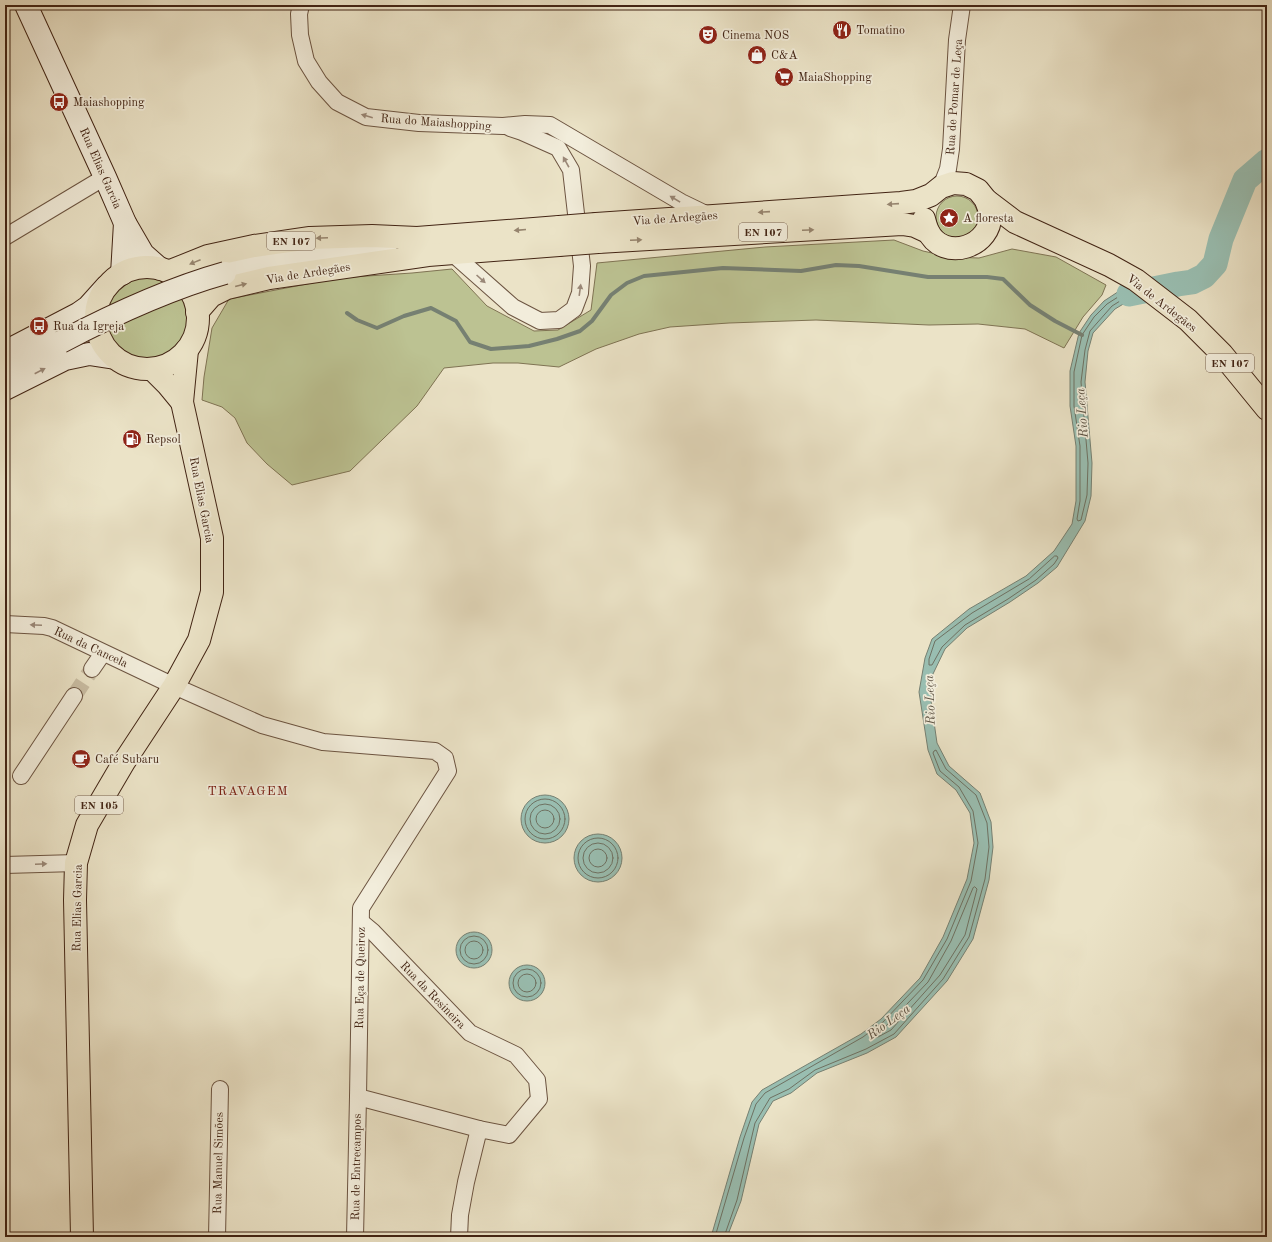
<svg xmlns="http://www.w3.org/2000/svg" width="1272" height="1242" viewBox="0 0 1272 1242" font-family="'Old Standard TT',serif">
<rect width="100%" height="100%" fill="#ebe3c7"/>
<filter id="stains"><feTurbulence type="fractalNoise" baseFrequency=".005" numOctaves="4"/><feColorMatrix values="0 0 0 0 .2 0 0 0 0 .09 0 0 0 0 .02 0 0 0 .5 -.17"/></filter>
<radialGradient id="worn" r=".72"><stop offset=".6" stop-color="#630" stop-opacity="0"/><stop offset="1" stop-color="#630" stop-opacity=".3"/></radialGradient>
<g fill="#bcc292" stroke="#7f7353">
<circle cx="957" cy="217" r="21"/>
<path d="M894,240L923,251L950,257L979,258L1012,249L1056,257L1106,285L1102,295L1083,317L1064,348L1025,329L978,324L929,325L816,320L729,323L670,327L639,334L596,349L559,367L518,363H493L444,368L417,406L350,471L292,485L267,464L247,443L235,418L222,407L202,400L204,377L212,328L229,299L338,278L412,273L452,269L487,306L534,331L558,330L591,310L597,263L765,247Z"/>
<circle cx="147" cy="318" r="41"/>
</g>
<g fill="#99beb1" stroke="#768072">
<path d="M1136,280L1155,295L1130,300L1115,309L1093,333L1088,351L1085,382L1092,463L1091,496L1085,521L1057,567L1038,583L1010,602L967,628L945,649L932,676L931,701L937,743L949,766L980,793L991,822L993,847L989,880L973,939L947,981L896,1037L867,1053L817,1073L791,1093L773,1101L759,1124L741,1201L727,1237H711L740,1137L752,1102L762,1090L861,1034L881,1019L920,978L943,937L967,879L974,843L970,813L956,790L937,774L928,750L919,692L925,658L932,639L969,609L1026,576L1054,551L1072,524L1076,501V446L1070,406V371L1079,333L1091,315L1104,301Z"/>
<circle cx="545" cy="819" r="24"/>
<circle cx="598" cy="858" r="24"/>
<circle cx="474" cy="950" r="18"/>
<circle cx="527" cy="983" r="18"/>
</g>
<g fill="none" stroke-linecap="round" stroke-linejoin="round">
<g stroke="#6e7162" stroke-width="1">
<path d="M1129,290L1107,304L1094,317L1082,335L1074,372V406L1080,446V501L1077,519L1078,521L1081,520L1087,495L1088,463L1081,382L1085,350L1090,331L1112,306L1128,296L1135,295"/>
<path d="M1055,556H1057L1058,558L1054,564L1036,580L1008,599L965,625L942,647L932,665H929V659L935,641L972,613L1029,579Z"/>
<circle cx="545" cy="819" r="20"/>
<circle cx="545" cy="819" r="15"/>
<circle cx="545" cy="819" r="9"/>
<circle cx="598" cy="858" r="20"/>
<circle cx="598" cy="858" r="15"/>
<circle cx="598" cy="858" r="9"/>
<path d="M975,887L977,889L965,935L940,975L891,1030L878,1037H876V1034L887,1025L928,982L951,941L973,888Z"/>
<circle cx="474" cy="950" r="14"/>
<circle cx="474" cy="950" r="9"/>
<circle cx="527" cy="983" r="14"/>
<circle cx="527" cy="983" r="9"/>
<path d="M715,1237L744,1138L756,1104L765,1093L863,1037L883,1022L923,980L947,939L971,881L978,843L973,811L959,787L940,771L933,753L934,751L936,750L946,769L976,795L987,823L989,847L985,879L969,937L943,979L894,1034L866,1049L815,1070L789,1089L770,1098L755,1123L737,1200L724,1237"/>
</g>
<path stroke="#768072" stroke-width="4" d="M347,313L357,320L377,328L404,316L431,308L456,321L470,342L491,349L529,346L557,339L580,331L592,321L611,295L627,283L644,276L723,268L801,271L836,265L859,266L928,277H987L1003,279L1030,305L1055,321L1082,335"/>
<path stroke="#99beb1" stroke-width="25" d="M1129,294L1178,284L1192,282L1204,276L1215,264L1221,239L1245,180L1267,161"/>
<path stroke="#c9bda3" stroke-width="16" stroke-dasharray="16 8" stroke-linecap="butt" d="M74,696L92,669"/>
<defs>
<g id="street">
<path d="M301,5L299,14L300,35L306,61L319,82L337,102L366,117L419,123L503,126L525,124L550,125L681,202L710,216"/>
<path d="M941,187L948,169L951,149L957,40L962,5"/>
<path d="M5,237L105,177"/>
<path d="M452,253L513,307L540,321L559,320L574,309L580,293L582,266L571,170L558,148L522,132L510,128"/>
<path d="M5,624L44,626L52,628L174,686L262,725L323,742L435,751L445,758L448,771L361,908L358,1097L479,1129"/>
<path d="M92,669L103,653"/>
<path d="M21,776L74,696"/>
<path d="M5,865L76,863"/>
<path d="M361,922L373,932L470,1033L516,1055L537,1080L539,1099L509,1135L479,1129L466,1182L460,1215L459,1237"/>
<path d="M217,1237L220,1089"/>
<path d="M355,1237L358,1097"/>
</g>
<g id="secondary">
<path d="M26,5L105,177L125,223L143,254L160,269"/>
<path d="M225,273L298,257L387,243"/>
<path d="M122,274L125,223"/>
<path d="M5,352L78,314L88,307L106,287"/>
<path d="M5,371L61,342"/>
<path d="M5,389L65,359L89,354L115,358"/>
</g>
<g id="primary">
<path d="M924,219C925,223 926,227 928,231C943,263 994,247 990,212C989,208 987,204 986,200"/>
<path d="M596,224L901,203L916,201L931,195L941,187L953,183L966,184L978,190L986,200L1015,222L1109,265L1136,280L1188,320L1222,354L1267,409"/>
<path d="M598,242L902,224L915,226L928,232"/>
<circle cx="147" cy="318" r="51"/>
<path d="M168,272L208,256L254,246L310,238L372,236L417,238L559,227"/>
<path d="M197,312L211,296L227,288L269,278L428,255L559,245"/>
<path d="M152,369L168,385L182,402"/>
<path d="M82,1237L75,900L76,863L87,825L124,762L174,686L199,640L212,592V538L182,402L187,350"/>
</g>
</defs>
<use href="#street" stroke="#6c5441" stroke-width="18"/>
<use href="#secondary" stroke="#422414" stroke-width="24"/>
<use href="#primary" stroke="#422414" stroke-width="24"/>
<use href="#street" stroke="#f2eddb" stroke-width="16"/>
<use href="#secondary" stroke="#f2eddb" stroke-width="22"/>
<use href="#primary" stroke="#ebe3c7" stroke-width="22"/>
<defs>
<path id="secondary-bridge" d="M61,342C114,314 168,289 225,273"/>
<g id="primary-bridge">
<path d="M559,227L596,224"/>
<path d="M559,245L598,242"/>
</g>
</defs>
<use href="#secondary-bridge" stroke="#422414" stroke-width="24" stroke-linecap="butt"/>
<use href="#primary-bridge" stroke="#422414" stroke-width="24" stroke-linecap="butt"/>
<use href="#secondary-bridge" stroke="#f2eddb" stroke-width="22"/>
<use href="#primary-bridge" stroke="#ebe3c7" stroke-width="22"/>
</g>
<defs><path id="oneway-solid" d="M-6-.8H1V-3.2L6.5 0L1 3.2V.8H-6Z"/></defs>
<g fill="#9a8878">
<use href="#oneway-solid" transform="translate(367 116) rotate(-164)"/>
<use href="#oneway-solid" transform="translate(566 162) rotate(-119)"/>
<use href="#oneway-solid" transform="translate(675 199) rotate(-149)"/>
<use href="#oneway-solid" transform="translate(481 279) rotate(42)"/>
<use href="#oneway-solid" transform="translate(580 290) rotate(-82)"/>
<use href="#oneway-solid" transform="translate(40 371) rotate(-27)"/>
<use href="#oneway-solid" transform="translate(36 625) rotate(-178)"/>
<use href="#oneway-solid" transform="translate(41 864) rotate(-2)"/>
</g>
<g fill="#96846e">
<use href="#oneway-solid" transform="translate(893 204) rotate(176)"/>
<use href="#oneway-solid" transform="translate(764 212) rotate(176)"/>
<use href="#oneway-solid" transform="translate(520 230) rotate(175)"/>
<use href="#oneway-solid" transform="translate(808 230) rotate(-3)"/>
<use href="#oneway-solid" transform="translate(322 238) rotate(178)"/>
<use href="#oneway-solid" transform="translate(636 240) rotate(-3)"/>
<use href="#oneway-solid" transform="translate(195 262) rotate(158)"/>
<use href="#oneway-solid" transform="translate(241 285) rotate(-14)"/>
</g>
<defs>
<symbol id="restaurant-disc" viewBox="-11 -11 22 22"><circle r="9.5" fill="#8f2418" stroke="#f2eddb"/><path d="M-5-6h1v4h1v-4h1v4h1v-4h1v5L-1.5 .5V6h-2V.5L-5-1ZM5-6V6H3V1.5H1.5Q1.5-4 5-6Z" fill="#fff"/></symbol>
<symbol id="theatre-disc" viewBox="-11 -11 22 22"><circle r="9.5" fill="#8f2418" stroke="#f2eddb"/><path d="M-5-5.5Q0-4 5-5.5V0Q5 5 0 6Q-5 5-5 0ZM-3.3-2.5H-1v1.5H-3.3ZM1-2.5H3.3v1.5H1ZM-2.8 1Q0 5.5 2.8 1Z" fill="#fff"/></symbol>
<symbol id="shop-disc" viewBox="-11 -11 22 22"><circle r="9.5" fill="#8f2418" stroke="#f2eddb"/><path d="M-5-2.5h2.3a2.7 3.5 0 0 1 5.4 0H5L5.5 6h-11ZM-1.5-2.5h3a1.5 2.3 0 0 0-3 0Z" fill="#fff"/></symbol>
<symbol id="supermarket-disc" viewBox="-11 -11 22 22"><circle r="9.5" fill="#8f2418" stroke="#f2eddb"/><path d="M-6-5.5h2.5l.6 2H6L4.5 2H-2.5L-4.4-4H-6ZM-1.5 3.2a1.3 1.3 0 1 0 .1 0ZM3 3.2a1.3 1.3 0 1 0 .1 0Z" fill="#fff"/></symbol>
<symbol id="bus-disc" viewBox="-11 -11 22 22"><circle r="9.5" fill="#8f2418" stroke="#f2eddb"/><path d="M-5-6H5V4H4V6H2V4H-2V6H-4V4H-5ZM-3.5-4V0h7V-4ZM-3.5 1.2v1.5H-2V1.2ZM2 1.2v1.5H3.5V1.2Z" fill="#fff"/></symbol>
<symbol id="sight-disc" viewBox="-11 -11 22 22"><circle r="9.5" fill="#8f2418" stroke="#f2eddb"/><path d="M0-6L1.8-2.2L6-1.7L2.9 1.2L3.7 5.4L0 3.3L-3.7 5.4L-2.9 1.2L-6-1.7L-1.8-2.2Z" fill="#fff"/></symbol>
<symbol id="fuel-disc" viewBox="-11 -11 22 22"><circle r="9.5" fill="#8f2418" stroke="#f2eddb"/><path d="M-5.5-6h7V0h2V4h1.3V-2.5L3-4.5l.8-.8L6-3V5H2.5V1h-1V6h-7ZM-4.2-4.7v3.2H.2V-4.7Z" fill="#fff"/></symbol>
<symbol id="cafe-disc" viewBox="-11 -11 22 22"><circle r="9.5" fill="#8f2418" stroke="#f2eddb"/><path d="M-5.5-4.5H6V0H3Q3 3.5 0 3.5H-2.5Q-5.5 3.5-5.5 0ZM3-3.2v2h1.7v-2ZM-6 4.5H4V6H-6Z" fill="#fff"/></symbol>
</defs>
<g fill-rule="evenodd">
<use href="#restaurant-disc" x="831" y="19" width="22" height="22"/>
<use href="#theatre-disc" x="697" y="24" width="22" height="22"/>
<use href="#shop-disc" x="746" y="44" width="22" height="22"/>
<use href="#supermarket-disc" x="773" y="66" width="22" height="22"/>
<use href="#bus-disc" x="48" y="91" width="22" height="22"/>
<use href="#sight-disc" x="938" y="207" width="22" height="22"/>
<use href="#bus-disc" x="28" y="315" width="22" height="22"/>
<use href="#fuel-disc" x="121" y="428" width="22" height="22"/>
<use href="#cafe-disc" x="70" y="748" width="22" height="22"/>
</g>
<g text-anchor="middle" stroke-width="3.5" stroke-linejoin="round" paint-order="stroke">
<g fill="#f2eddb" stroke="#776050" stroke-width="1">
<rect x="739" y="223" width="48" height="18" rx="3"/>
<rect x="267" y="232" width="48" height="18" rx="3"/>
<rect x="1206" y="354" width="48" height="18" rx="3"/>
<rect x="75" y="796" width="48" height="18" rx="3"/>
</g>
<g font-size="11" font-weight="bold" fill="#422414">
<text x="763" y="236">EN 107</text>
<text x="291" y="245">EN 107</text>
<text x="1230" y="367">EN 107</text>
<text x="99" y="809">EN 105</text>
</g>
<g font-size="12" fill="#422414" stroke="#f2eddb" text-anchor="start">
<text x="856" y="34">Tomatino</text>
<text x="722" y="39">Cinema NOS</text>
<text x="771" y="59">C&amp;A</text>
<text x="798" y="81">MaiaShopping</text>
<text x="73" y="106">Maiashopping</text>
<text x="963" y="222">A floresta</text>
<text x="53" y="330">Rua da Igreja</text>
<text x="146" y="443">Repsol</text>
<text x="95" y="763">Café Subaru</text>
</g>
<g font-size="12" fill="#422414" stroke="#f2eddb">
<text transform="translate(954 97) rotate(-86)" y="4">Rua de Pomar de Leça</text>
<text transform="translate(436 122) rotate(4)" y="4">Rua do Maiashopping</text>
<text transform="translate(101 168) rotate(66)" y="4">Rua Elias Garcia</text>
<text transform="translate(675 218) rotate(-4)" y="4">Via de Ardegães</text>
<text transform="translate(308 273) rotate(-9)" y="4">Via de Ardegães</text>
<text transform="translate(1162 303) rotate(38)" y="4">Via de Ardegães</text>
<text transform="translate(202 500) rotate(79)" y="4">Rua Elias Garcia</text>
<text transform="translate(91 647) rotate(25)" y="4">Rua da Cancela</text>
<text transform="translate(77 908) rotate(-89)" y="4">Rua Elias Garcia</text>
<text transform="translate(360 978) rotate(-89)" y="4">Rua Eça de Queiroz</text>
<text transform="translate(433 995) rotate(46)" y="4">Rua da Resineira</text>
<text transform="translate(218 1163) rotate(-89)" y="4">Rua Manuel Simões</text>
<text transform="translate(356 1167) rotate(-89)" y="4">Rua de Entrecampos</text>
</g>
<g font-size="13" font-style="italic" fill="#5c5243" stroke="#f2eddb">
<text transform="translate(1081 413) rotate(-94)" y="5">Rio Leça</text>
<text transform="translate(929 700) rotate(-92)" y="5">Rio Leça</text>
<text transform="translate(888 1021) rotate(-36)" y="5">Rio Leça</text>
</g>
<g font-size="13" letter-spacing="1" fill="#7a1f14" stroke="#f2eddb">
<text x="248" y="795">TRAVAGEM</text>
</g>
</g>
<rect width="1272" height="1242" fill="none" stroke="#ebe3c7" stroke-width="20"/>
<rect x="6" y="6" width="1260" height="1230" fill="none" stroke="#422414" stroke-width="2"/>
<rect x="10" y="10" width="1252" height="1222" fill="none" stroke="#422414"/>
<rect width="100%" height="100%" filter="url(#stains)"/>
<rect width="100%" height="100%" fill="url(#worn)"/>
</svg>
